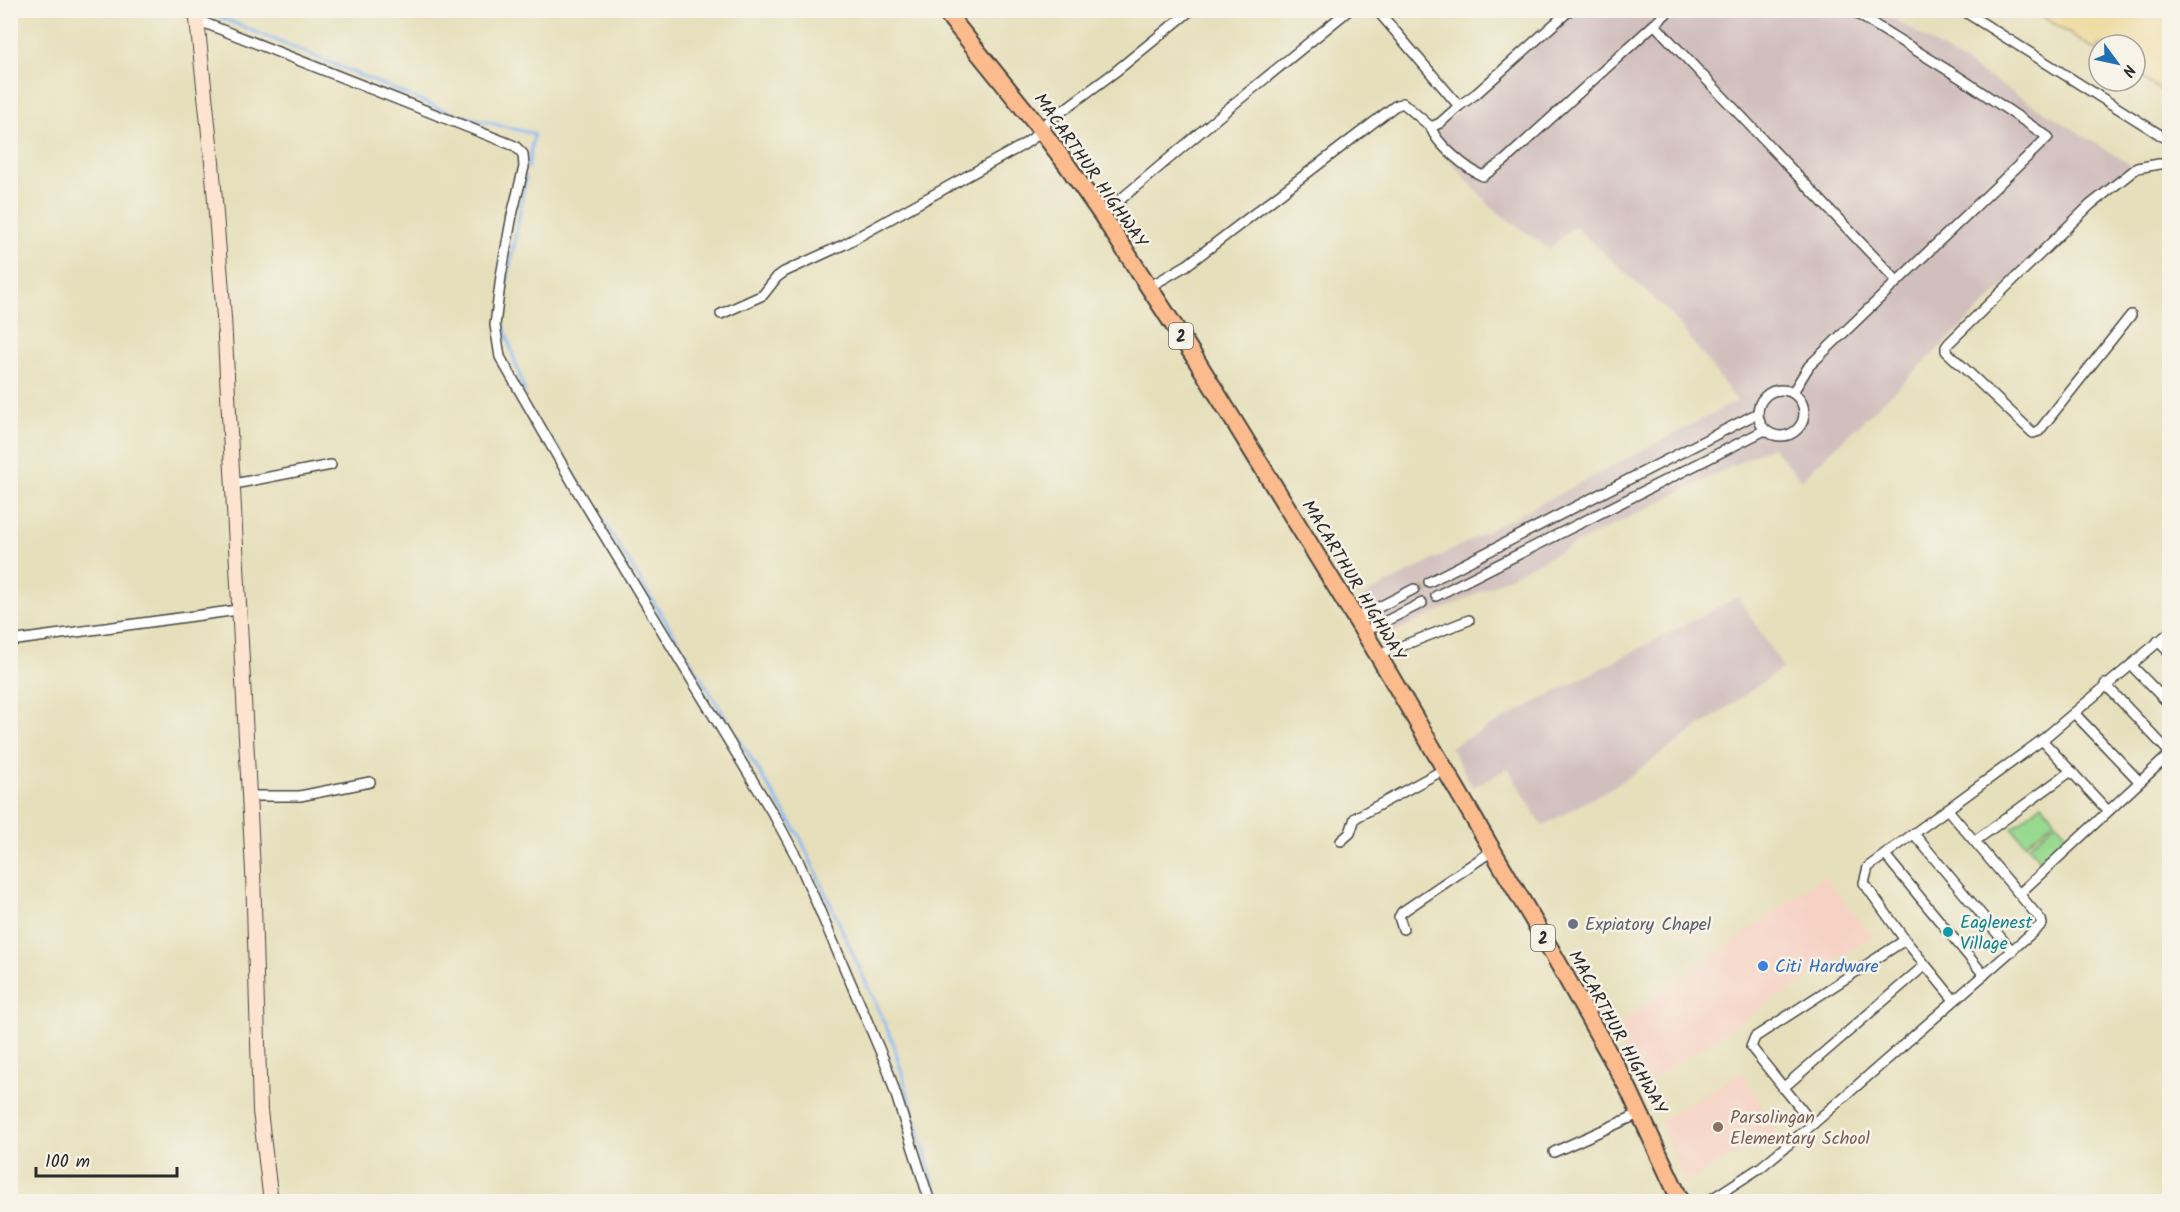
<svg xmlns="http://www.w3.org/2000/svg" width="2180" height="1212" viewBox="0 0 2180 1212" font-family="Kalam,sans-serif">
<rect width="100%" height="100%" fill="#f7f3e8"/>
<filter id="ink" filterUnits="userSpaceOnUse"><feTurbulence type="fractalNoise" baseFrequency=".0167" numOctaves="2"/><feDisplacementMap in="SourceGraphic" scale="12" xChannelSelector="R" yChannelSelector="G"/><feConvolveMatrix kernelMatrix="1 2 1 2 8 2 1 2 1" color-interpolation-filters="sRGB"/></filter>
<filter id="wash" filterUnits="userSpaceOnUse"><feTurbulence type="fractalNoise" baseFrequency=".008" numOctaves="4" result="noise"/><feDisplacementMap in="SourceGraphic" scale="24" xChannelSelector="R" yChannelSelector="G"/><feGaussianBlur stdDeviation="1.35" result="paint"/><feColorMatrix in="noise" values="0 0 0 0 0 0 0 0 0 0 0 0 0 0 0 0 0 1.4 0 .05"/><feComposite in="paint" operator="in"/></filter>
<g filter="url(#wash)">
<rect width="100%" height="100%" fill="#e6dfbb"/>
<g fill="#f6d2c4">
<path d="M1824,876L1872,936L1642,1086L1613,1029Z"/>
<path d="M1742,1072L1776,1133L1685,1182L1661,1120Z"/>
</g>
<g fill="#d1bfbe">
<path d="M1574,11H1881L2131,165L1801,480L1772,446L1461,601L1382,637L1360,598L1737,401L1673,316L1574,226L1549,249L1492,208L1429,137Z"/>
<path d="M1738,597L1783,668L1618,784L1542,826L1508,768L1473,787L1450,747Z"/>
</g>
<g fill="#98d990" stroke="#62825e" stroke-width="1.5">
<path d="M2042,804L2055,820L2025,844L2012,828Z"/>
<path d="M2056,822L2070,838L2043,863L2028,846Z"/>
</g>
<path fill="#eeda9e" stroke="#8c8264" stroke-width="1.5" d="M2033,11H2169V96L2135,74V45H2099V52Z"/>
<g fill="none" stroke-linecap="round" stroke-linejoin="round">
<g stroke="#87b8f3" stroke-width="3">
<path d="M208,12L451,113L534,134L528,168"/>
<path d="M525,393L501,316L526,177"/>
<path d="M556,445L800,837L893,1042L939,1202"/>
</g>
</g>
</g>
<g filter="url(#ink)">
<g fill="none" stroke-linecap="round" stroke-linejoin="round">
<path stroke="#c1bb9e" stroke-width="9" stroke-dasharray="9 4.5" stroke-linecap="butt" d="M1414,589L1429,582"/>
<defs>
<g id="street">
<path d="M179,10L196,15"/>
<path d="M1377,10L1459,106L1477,93L1570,10"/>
<path d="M1962,10L2170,141"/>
<path d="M197,20L515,146L523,154L524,167L512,215L501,276L495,325L500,357L578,492L776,819L798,860L887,1067L930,1202"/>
<path d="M1655,25L1897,281"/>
<path d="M1431,127C1435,143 1468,170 1483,176L1504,161L1670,10"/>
<path d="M1102,215L1235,103L1349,10"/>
<path d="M1149,287L1187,265L1395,106L1403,103L1431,127L1440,123L1459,106"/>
<path d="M721,314L763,295L777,277L784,272L845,244L1023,145L1033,138L1046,123L1115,72L1191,10"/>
<path d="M2131,315L2039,431L2033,433L1946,351V347L1949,343L2090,205L2137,168L2159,164H2170"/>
<circle cx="1781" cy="413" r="23"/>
<path d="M1793,392L1809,366L2048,137L1962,79L1851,10"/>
<path d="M234,484L331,465"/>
<path d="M1429,582L1758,413"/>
<path d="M1436,596L1765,430"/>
<path d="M1356,619L1414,589"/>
<path d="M1364,632L1422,603"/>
<path d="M10,641L238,610"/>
<path d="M2158,641L2170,653"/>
<path d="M1378,655L1469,620"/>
<path d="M2131,665L2170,705"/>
<path d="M2105,684L2170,753"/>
<path d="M2074,713L2139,781"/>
<path d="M2042,740L2108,811"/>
<path d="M249,796H300L370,782"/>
<path d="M1914,834L2012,951"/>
<path d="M1341,841L1350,833L1355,818L1445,769"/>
<path d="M1975,841L2071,771"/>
<path d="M1885,855L1984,975"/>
<path d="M2020,893L2170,754"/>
<path d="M1403,929L1399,917L1402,912L1492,851"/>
<path d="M1954,1000L1905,940L1864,883L1868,867L2042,740L2170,632"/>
<path d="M1783,1088L1925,965"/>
<path d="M1813,1124L1751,1047L1755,1037L1905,940"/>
<path d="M1554,1152L1641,1113"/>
<path d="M1707,1202L1761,1167L1813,1124L2042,924L2041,920L1948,810"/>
</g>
<path id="secondary" d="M196,10L212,162L224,318L253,871L260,1111L271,1202"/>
<path id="highway" d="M944,10L1041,130L1067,165L1102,215L1195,358L1378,655L1552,952L1628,1088L1681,1202"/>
</defs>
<use href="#street" stroke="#474641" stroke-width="12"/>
<use href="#secondary" stroke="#474641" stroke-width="16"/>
<use href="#highway" stroke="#474641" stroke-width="20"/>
<use href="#street" stroke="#fff" stroke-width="9"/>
<use href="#secondary" stroke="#fde4d1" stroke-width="14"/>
<use href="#highway" stroke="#fbbb8d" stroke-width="16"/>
</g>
</g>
<circle fill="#6b7280" stroke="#f7f3e8" stroke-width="2" cx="1573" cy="924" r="6"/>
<circle fill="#0f9aa8" stroke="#f7f3e8" stroke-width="2" cx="1948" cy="932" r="6"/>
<circle fill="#3f7fe0" stroke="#f7f3e8" stroke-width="2" cx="1763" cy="966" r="6"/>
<circle fill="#8d6e63" stroke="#f7f3e8" stroke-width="2" cx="1718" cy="1127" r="6"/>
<g text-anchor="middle" stroke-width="5" stroke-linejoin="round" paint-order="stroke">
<g fill="#f7f3e8" stroke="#686764" stroke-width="1.5">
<rect x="1169" y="323" width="24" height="26" rx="4.5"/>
<rect x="1531" y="925" width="24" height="26" rx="4.5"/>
</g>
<g font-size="16" font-weight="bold" fill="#2b2b2b">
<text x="1181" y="342">2</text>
<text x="1543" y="944">2</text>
</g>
<g font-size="18" fill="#2b2b2b" stroke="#f7f3e8">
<text transform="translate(1091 170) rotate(55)" y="6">MACARTHUR HIGHWAY</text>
<text transform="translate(1354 580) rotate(59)" y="6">MACARTHUR HIGHWAY</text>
<text transform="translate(1618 1032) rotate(61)" y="6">MACARTHUR HIGHWAY</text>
</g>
<g font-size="18" fill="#0d838f" stroke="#f7f3e8" text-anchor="start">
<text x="1960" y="928">Eaglenest<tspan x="1960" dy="21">Village</tspan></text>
</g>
<g font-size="18" fill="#5b616d" stroke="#f7f3e8" text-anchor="start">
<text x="1585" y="930">Expiatory Chapel</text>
</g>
<g font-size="18" fill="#366cbe" stroke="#f7f3e8" text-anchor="start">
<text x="1775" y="972">Citi Hardware</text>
</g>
<g font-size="18" fill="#785e54" stroke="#f7f3e8" text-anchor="start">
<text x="1730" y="1123">Parsolingan<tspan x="1730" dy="21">Elementary School</tspan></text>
</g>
</g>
<rect width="2180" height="1212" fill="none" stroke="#f7f3e8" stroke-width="36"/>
<g transform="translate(2117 63) rotate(123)"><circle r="28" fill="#f7f3e8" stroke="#a5a39c" stroke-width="1.5"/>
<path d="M0-4.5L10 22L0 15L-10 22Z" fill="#1f6fb2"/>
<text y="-9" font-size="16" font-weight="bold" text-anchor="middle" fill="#2b2b2b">N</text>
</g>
<path d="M36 1167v9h141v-9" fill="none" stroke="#2b2b2b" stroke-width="3"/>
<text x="45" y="1167" font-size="18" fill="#2b2b2b" stroke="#f7f3e8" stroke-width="4.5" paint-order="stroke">100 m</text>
</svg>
